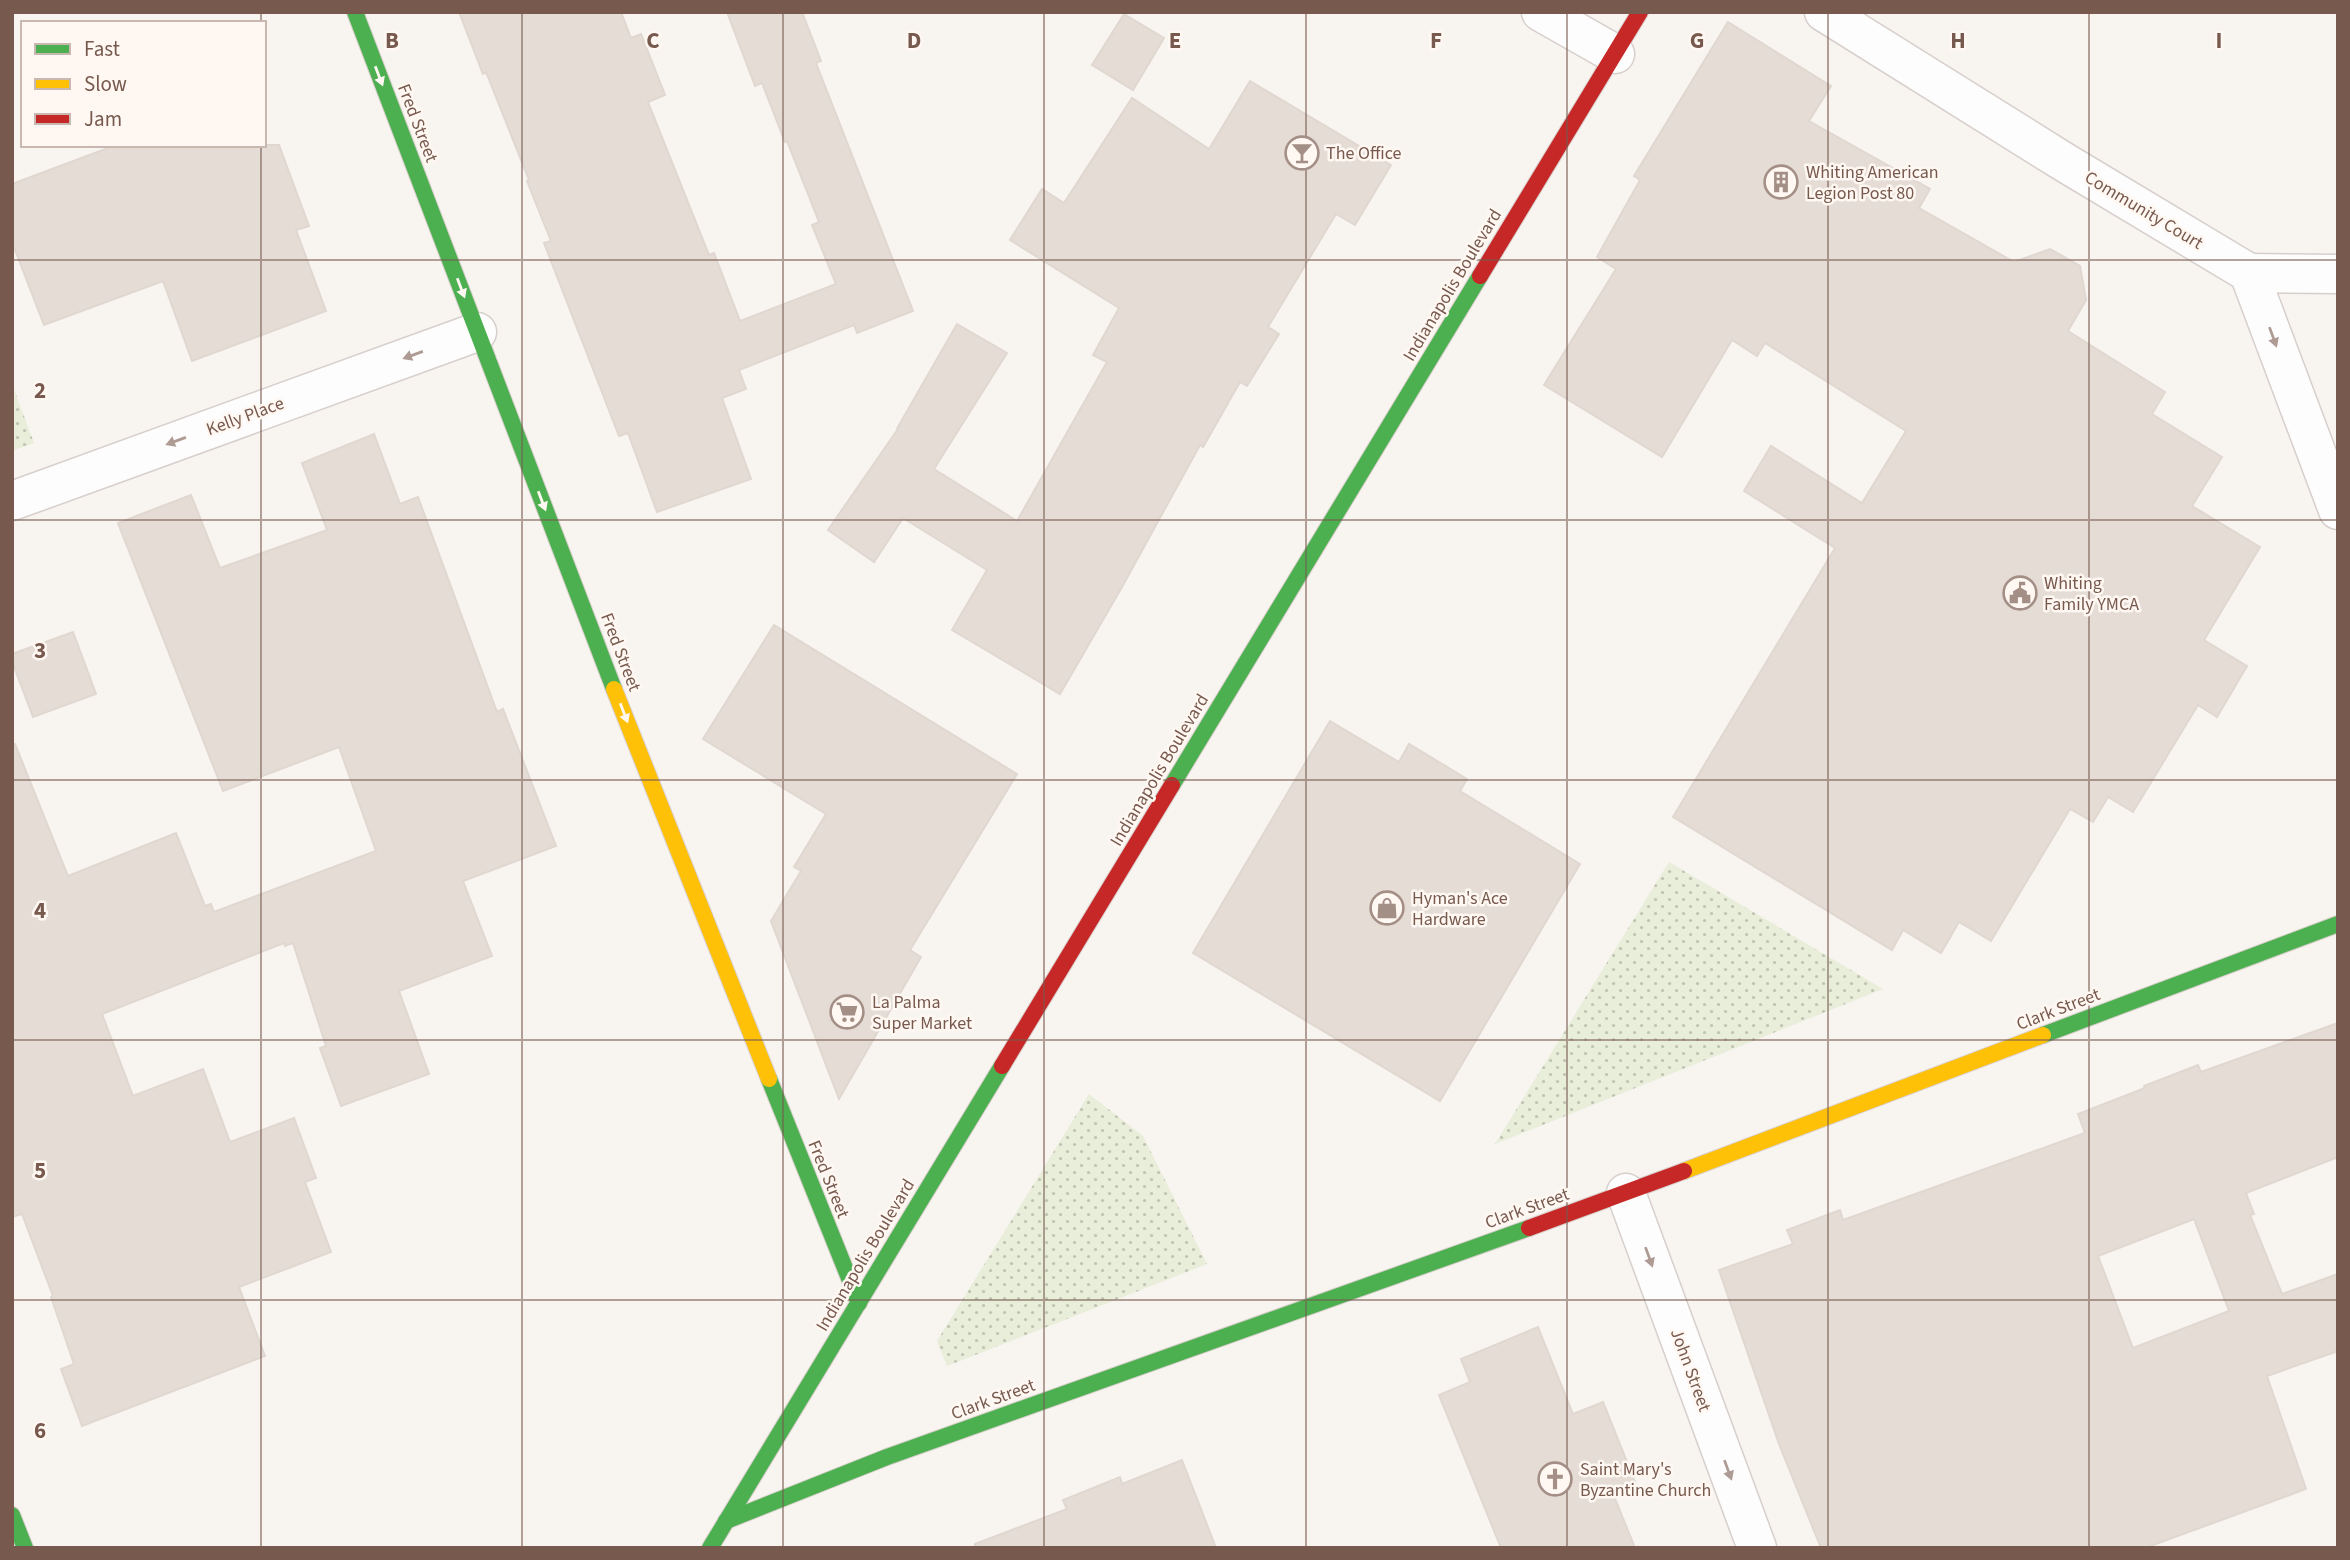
<svg xmlns="http://www.w3.org/2000/svg" width="2350" height="1560" viewBox="0 0 2350 1560" font-family="'Source Sans 3',sans-serif">
<defs>
<pattern id="park-dots" width="8" height="8" patternUnits="userSpaceOnUse" patternTransform="scale(1.75)"><rect width="8" height="8" fill="#e8eeda"/><path d="M2 2h.1M6 6h.1" fill="none" stroke="#c1c4b3" stroke-width="1.8" stroke-linecap="round"/></pattern>
</defs>
<rect width="100%" height="100%" fill="#f8f4ef"/>
<g fill="url(#park-dots)">
<path d="M12,384L34,443L12,451Z"/>
<path d="M1669,862L1883,989L1495,1144Z"/>
<path d="M1089,1094L1143,1136L1207,1264L947,1366L937,1341Z"/>
</g>
<g fill="#e5dcd6" stroke="#e1d7d1" stroke-width="2" fill-rule="evenodd">
<path d="M459,12H621L631,38L641,34L665,95L648,102L709,255L714,253L740,321L836,284L812,225L819,222L787,141L785,142L762,83L755,86L727,12H802L821,61L816,63L913,311L857,333L854,325L739,370L746,389L722,398L751,479L657,512L628,433L619,436L544,243L551,241L527,181L529,180L486,72L483,74Z"/>
<path d="M1124,14L1164,38L1133,90L1092,65Z"/>
<path d="M1728,22L1831,86L1809,121L1930,189L1919,208L2014,262L2050,249L2080,266L2086,300L2068,331L2165,392L2152,414L2222,457L2192,506L2260,547L2204,640L2247,666L2217,717L2198,705L2133,812L2108,797L2093,822L2070,809L1991,941L1959,922L1941,953L1903,930L1892,950L1673,817L1835,548L1744,491L1771,446L1862,503L1906,431L1765,343L1757,356L1732,340L1662,457L1544,385L1616,269L1597,257L1640,180L1634,176Z"/>
<path d="M1250,81L1391,165L1355,225L1336,214L1268,327L1279,334L1247,386L1240,382L1203,447L1200,445L1122,587L1060,694L952,630L987,570L903,518L874,562L828,530L900,426L898,427L957,324L1007,353L934,469L1017,521L1107,362L1093,355L1119,308L1010,240L1042,189L1064,203L1132,98L1209,149Z"/>
<path d="M116,145H279L309,226L296,230L326,311L192,361L163,281L44,325L12,242V184Z"/>
<path d="M374,434L400,504L418,497L497,712L503,709L556,846L463,881L492,956L399,991L429,1074L341,1106L320,1048L326,1046L293,943L285,946L284,943L102,1014L133,1096L203,1069L230,1142L294,1118L316,1178L305,1182L331,1252L239,1287L265,1356L82,1426L61,1369L74,1364L51,1297L53,1296L22,1214L12,1217V744H15L68,876L176,833L205,906L211,904L214,912L376,851L339,747L223,791L118,523L191,495L220,568L327,530L302,463Z"/>
<path d="M774,625L1017,774L910,950L921,957L839,1099L771,921L801,871L794,867L826,814L703,739Z"/>
<path d="M73,632L96,694L33,717L12,661V654Z"/>
<path d="M1330,721L1399,762L1409,744L1467,779L1460,791L1580,864L1440,1101L1193,953Z"/>
<path d="M2338,1023V1157L2246,1193L2254,1214L2250,1215L2282,1294L2338,1274V1351L2267,1376L2306,1489L2145,1548H1821L1779,1444L1719,1270L1793,1244L1787,1230L1840,1210L1843,1220L2085,1133L2078,1114L2145,1088L2144,1086L2198,1065L2201,1072ZM2194,1219L2229,1311L2133,1348L2098,1256Z"/>
<path d="M1538,1327L1573,1414L1603,1402L1635,1482L1612,1491L1635,1548H1501L1439,1395L1470,1382L1461,1359Z"/>
<path d="M1182,1460L1216,1548H975V1544L1067,1509L1063,1500L1120,1477L1122,1484Z"/>
</g>
<g fill="none" stroke-linecap="round" stroke-linejoin="round">
<defs>
<g id="street">
<path d="M1541,12L1615,54"/>
<path d="M1824,12L2064,162L2249,273L2338,510"/>
<path d="M2249,273L2338,274"/>
<path d="M12,501L477,332"/>
<path d="M1626,1193L1757,1548"/>
</g>
<g id="fast">
<path d="M355,12L614,689"/>
<path d="M1172,785L1480,276"/>
<path d="M2043,1035L2338,924"/>
<path d="M769,1079L859,1303"/>
<path d="M12,1515L25,1548"/>
<path d="M726,1521L887,1457L1529,1228"/>
<path d="M710,1548L1002,1066"/>
</g>
<g id="slow">
<path d="M614,689L769,1079"/>
<path d="M1684,1171L2043,1035"/>
</g>
<g id="jam">
<path d="M1480,276L1640,12"/>
<path d="M1002,1066L1172,785"/>
<path d="M1529,1228L1684,1171"/>
</g>
</defs>
<use href="#street" stroke="#d7cfcc" stroke-width="41"/>
<use href="#fast" stroke="#d8cfcb" stroke-width="18"/>
<use href="#slow" stroke="#d8cfcb" stroke-width="18"/>
<use href="#jam" stroke="#d8cfcb" stroke-width="18"/>
<use href="#street" stroke="#fefdfd" stroke-width="38"/>
<use href="#fast" stroke="#4caf50" stroke-width="16"/>
<use href="#slow" stroke="#ffc107" stroke-width="16"/>
<use href="#jam" stroke="#c62828" stroke-width="16"/>
</g>
<defs><path id="oneway-solid" d="M-6-.8H1V-3.2L6.5 0L1 3.2V.8H-6Z" transform="scale(1.75)"/></defs>
<g fill="#fff8f2">
<use href="#oneway-solid" transform="translate(379 76) rotate(69)"/>
<use href="#oneway-solid" transform="translate(461 288) rotate(69)"/>
<use href="#oneway-solid" transform="translate(542 501) rotate(69)"/>
<use href="#oneway-solid" transform="translate(624 713) rotate(69)"/>
</g>
<g fill="#ad9b94">
<use href="#oneway-solid" transform="translate(2273 337) rotate(70)"/>
<use href="#oneway-solid" transform="translate(413 355) rotate(160)"/>
<use href="#oneway-solid" transform="translate(176 441) rotate(160)"/>
<use href="#oneway-solid" transform="translate(1649 1257) rotate(70)"/>
<use href="#oneway-solid" transform="translate(1728 1470) rotate(70)"/>
</g>
<path fill="none" stroke="#77594e" stroke-width="2" stroke-opacity="0.55" d="M261,12V23M522,12V1548M783,12V1548M1044,12V1548M1306,12V1548M1567,12V1548M1828,12V1548M2089,12V1548M261,145V1548M12,260H2338M12,520H2338M12,780H2338M12,1040H2338M12,1300H2338"/>
<defs>
<symbol id="bar-ring" viewBox="-11 -11 22 22"><circle r="9.5" fill="#fff8f2" stroke="#a48f86" stroke-width="1.5"/><path d="M-6-5H6L.8 .8V4.5H3.5V6h-7V4.5H-.8V.8Z" fill="#a48f86"/></symbol>
<symbol id="building-ring" viewBox="-11 -11 22 22"><circle r="9.5" fill="#fff8f2" stroke="#a48f86" stroke-width="1.5"/><path d="M-4-6H4V6H1V3H-1V6H-4ZM-2.5-4.3h1.7v1.8h-1.7ZM.8-4.3h1.7v1.8H.8ZM-2.5-1h1.7V.8h-1.7ZM.8-1h1.7V.8H.8Z" fill="#a48f86"/></symbol>
<symbol id="civic-ring" viewBox="-11 -11 22 22"><circle r="9.5" fill="#fff8f2" stroke="#a48f86" stroke-width="1.5"/><path d="M-.6-6.5H3V-4.5H.6V-3L4-1V1h2V6H-6V1h2V-1L-.6-3ZM-1.2 2.5V6h2.4V2.5Z" fill="#a48f86"/></symbol>
<symbol id="shop-ring" viewBox="-11 -11 22 22"><circle r="9.5" fill="#fff8f2" stroke="#a48f86" stroke-width="1.5"/><path d="M-5-2.5h2.3a2.7 3.5 0 0 1 5.4 0H5L5.5 6h-11ZM-1.5-2.5h3a1.5 2.3 0 0 0-3 0Z" fill="#a48f86"/></symbol>
<symbol id="supermarket-ring" viewBox="-11 -11 22 22"><circle r="9.5" fill="#fff8f2" stroke="#a48f86" stroke-width="1.5"/><path d="M-6-5.5h2.5l.6 2H6L4.5 2H-2.5L-4.4-4H-6ZM-1.5 3.2a1.3 1.3 0 1 0 .1 0ZM3 3.2a1.3 1.3 0 1 0 .1 0Z" fill="#a48f86"/></symbol>
<symbol id="church-ring" viewBox="-11 -11 22 22"><circle r="9.5" fill="#fff8f2" stroke="#a48f86" stroke-width="1.5"/><path d="M-1.2-6h2.4v3.5h3.3v2.4h-3.3V6h-2.4V-.1h-3.3v-2.4h3.3Z" fill="#a48f86"/></symbol>
</defs>
<g fill-rule="evenodd">
<use href="#bar-ring" x="1283" y="134" width="38" height="38"/>
<use href="#building-ring" x="1762" y="163" width="38" height="38"/>
<use href="#civic-ring" x="2001" y="574" width="38" height="38"/>
<use href="#shop-ring" x="1368" y="889" width="38" height="38"/>
<use href="#supermarket-ring" x="828" y="993" width="38" height="38"/>
<use href="#church-ring" x="1536" y="1460" width="38" height="38"/>
</g>
<g text-anchor="middle" stroke-width="5" stroke-linejoin="round" paint-order="stroke">
<g font-size="18" fill="#77594e" stroke="#fff8f2">
<text transform="translate(418 123) rotate(69)" y="6">Fred Street</text>
<text transform="translate(2144 210) rotate(31)" y="6">Community Court</text>
<text transform="translate(1452 285) rotate(-59)" y="6">Indianapolis Boulevard</text>
<text transform="translate(245 416) rotate(-20)" y="6">Kelly Place</text>
<text transform="translate(621 652) rotate(69)" y="6">Fred Street</text>
<text transform="translate(1159 770) rotate(-59)" y="6">Indianapolis Boulevard</text>
<text transform="translate(2058 1009) rotate(-21)" y="6">Clark Street</text>
<text transform="translate(829 1179) rotate(68)" y="6">Fred Street</text>
<text transform="translate(1527 1208) rotate(-20)" y="6">Clark Street</text>
<text transform="translate(865 1255) rotate(-59)" y="6">Indianapolis Boulevard</text>
<text transform="translate(1691 1370) rotate(70)" y="6">John Street</text>
<text transform="translate(993 1399) rotate(-20)" y="6">Clark Street</text>
</g>
<g font-size="18" fill="#77594e" stroke="#fff8f2" text-anchor="start">
<text x="1326" y="159">The Office</text>
<text x="1806" y="178">Whiting American<tspan x="1806" dy="21">Legion Post 80</tspan></text>
<text x="2044" y="589">Whiting<tspan x="2044" dy="21">Family YMCA</tspan></text>
<text x="1412" y="904">Hyman's Ace<tspan x="1412" dy="21">Hardware</tspan></text>
<text x="872" y="1008">La Palma<tspan x="872" dy="21">Super Market</tspan></text>
<text x="1580" y="1475">Saint Mary's<tspan x="1580" dy="21">Byzantine Church</tspan></text>
</g>
</g>
<g font-size="23" text-anchor="middle" font-weight="bold" fill="#77594e" stroke="#fff8f2" stroke-width="5" stroke-linejoin="round" paint-order="stroke">
<text x="392" y="48">B</text>
<text x="653" y="48">C</text>
<text x="914" y="48">D</text>
<text x="1175" y="48">E</text>
<text x="1436" y="48">F</text>
<text x="1697" y="48">G</text>
<text x="1958" y="48">H</text>
<text x="2219" y="48">I</text>
<text x="40" y="398">2</text>
<text x="40" y="658">3</text>
<text x="40" y="918">4</text>
<text x="40" y="1178">5</text>
<text x="40" y="1438">6</text>
</g>
<rect width="2350" height="1560" fill="none" stroke="#77594e" stroke-width="28"/>
<rect x="21" y="21" width="245" height="126" fill="#fff8f2" stroke="#c9b8b0" stroke-width="2"/>
<rect x="35" y="44" width="35" height="10" fill="#4caf50" stroke="#c9b8b0" stroke-width="2"/>
<text x="84" y="56" font-size="21" fill="#77594e">Fast</text>
<rect x="35" y="79" width="35" height="10" fill="#ffc107" stroke="#c9b8b0" stroke-width="2"/>
<text x="84" y="91" font-size="21" fill="#77594e">Slow</text>
<rect x="35" y="114" width="35" height="10" fill="#c62828" stroke="#c9b8b0" stroke-width="2"/>
<text x="84" y="126" font-size="21" fill="#77594e">Jam</text>
</svg>
